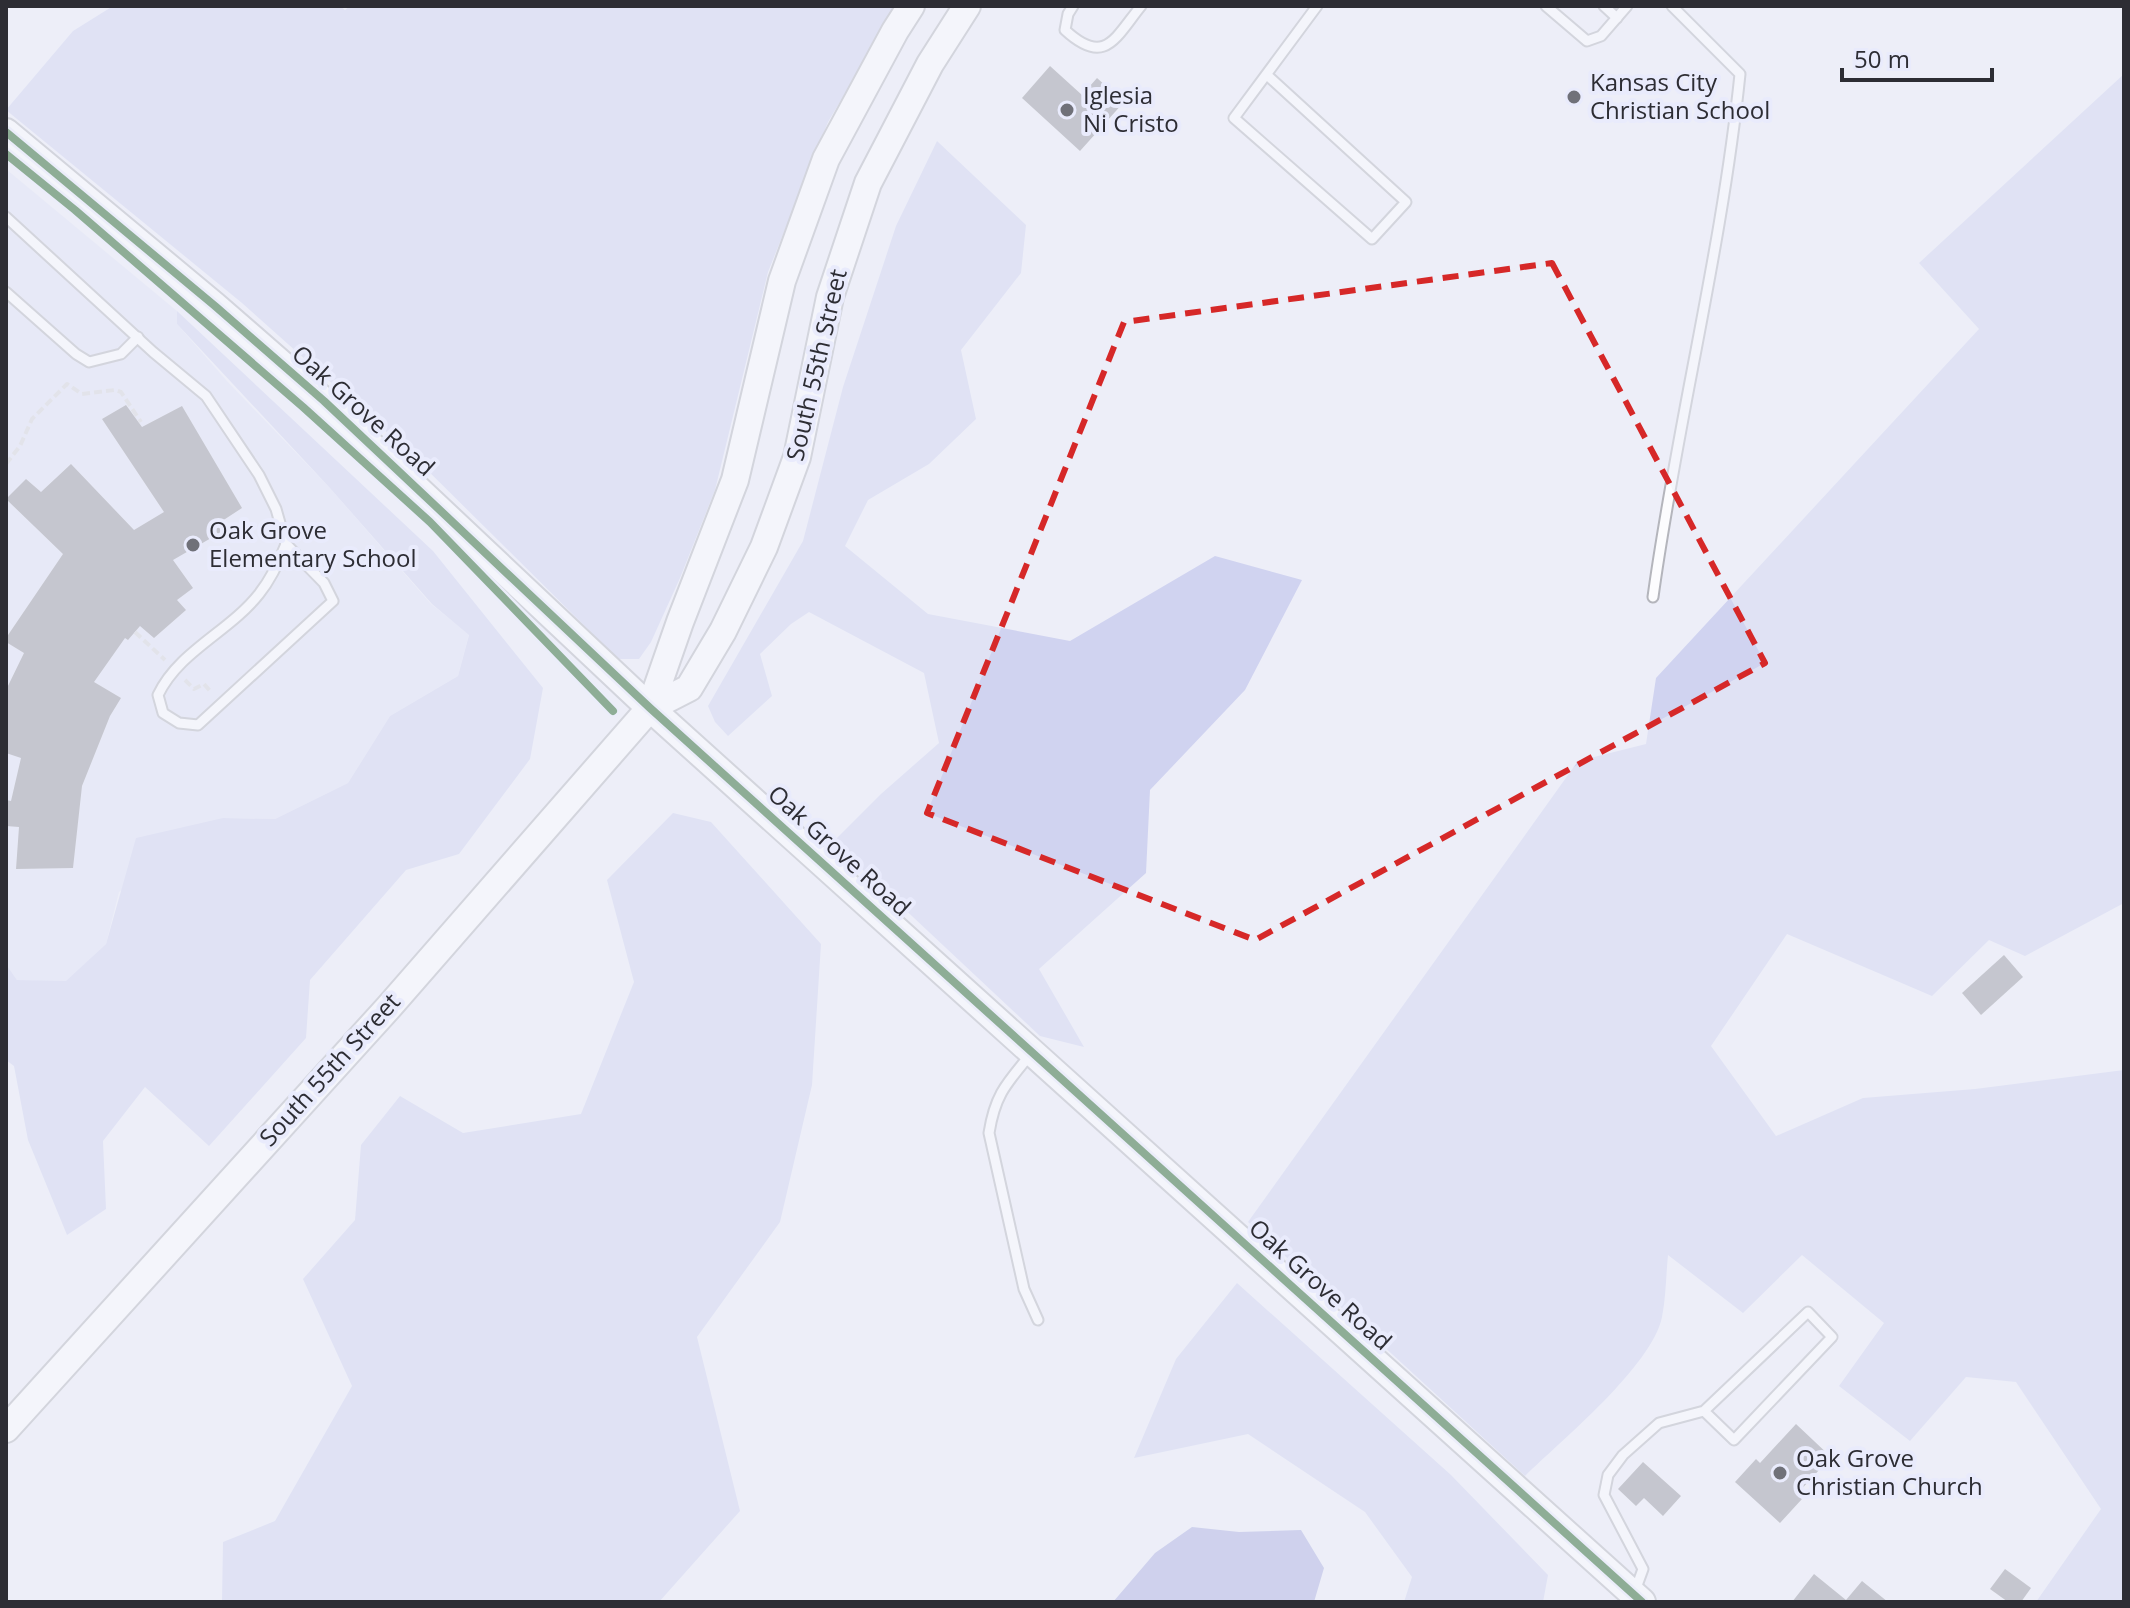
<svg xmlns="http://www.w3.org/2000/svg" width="2130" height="1608" viewBox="0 0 2130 1608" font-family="'Open Sans',sans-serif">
<rect width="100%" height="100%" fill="#edeef8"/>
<path fill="#e1e3f5" d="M6,169L177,311V324L227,381L329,487L431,604L469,634L458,676L390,716L348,783L275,819L223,818L119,892L106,944L66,982L17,980L6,964Z"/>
<g fill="#d0d3f0">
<path d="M113,6H340L345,10L350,6H897L828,122L768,272L715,490L680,578L651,642L639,659H618L409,452L242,303L6,110L73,31Z"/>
<path d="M2124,74V903L2025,956L1989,940L1932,996L1787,934L1711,1046L1776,1136L1863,1098L1975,1089L2124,1070V1602H2036L2101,1509L2016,1382L1966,1377L1910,1441L1839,1386L1884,1323L1802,1255L1743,1313L1668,1255C1666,1275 1666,1297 1662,1317C1652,1366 1562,1440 1525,1476L1248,1222L1578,761L1646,744L1656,678L1979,329L1919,263Z"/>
<path d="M937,141L1026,225L1021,273L961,350L976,419L929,464L868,500L845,546L928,614L1070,641L1215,556L1302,580L1245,690L1150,790L1146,873L1039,969L1084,1047L1040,1036L833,842L881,794L939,743L924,673L809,612L791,624L760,654L772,696L728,736L715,722L708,706L803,541L843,387L896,226Z"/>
<path d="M177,311L433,551L543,688L530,759L459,854L406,870L310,980L306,1038L209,1146L145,1087L103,1141L106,1209L67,1235L28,1140L14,1066L6,1060V964L17,980L66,981L106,944L136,838L223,818L275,819L348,783L390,716L458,676L469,635L432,604L329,487L177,324Z"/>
<path d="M673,813L711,822L821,944L812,1085L780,1222L697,1337L740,1511L659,1602H222L223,1542L275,1521L352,1386L303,1279L355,1220L361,1145L400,1096L463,1133L581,1114L634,982L607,880Z"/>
<path d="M1237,1283L1451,1475L1548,1575L1543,1602H1404L1412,1577L1365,1512L1248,1434L1134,1458L1176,1359Z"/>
</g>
<path fill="#aaaee0" d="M1192,1527L1239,1532L1301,1530L1324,1568L1314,1602H1113L1155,1553Z"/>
<g fill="#96969d">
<path d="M1050,66L1082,95L1097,78L1124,102L1080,151L1022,98Z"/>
<path d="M126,405L142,427L182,406L242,508L219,523L225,530L173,560L193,588L177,600L186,610L154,638L140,626L128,640L125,638L94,682L121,698L110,716L82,786L73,868L16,869L19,827L6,826V800L11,801L21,758L6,753V690L24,653L6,642V638L63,554L6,499L26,479L41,492L71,464L134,530L164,512L102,419Z"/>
<path d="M2004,955L2023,977L1981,1015L1962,993Z"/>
<path d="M1796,1424L1831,1457L1797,1494L1802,1499L1780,1523L1735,1482L1756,1459L1760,1463Z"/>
<path d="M1643,1462L1681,1496L1663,1516L1644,1498L1636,1506L1618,1489Z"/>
<path d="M2005,1569L2031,1588L2021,1602H2008L1990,1589Z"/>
<path d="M1814,1574L1846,1600L1862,1581L1888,1602H1792Z"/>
</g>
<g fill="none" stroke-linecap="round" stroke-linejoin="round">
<defs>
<g id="lane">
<path d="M1073,6L1068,14L1065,30C1105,67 1115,38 1141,6"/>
<path d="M1546,6L1587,41L1601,36L1627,6"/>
<path d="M1604,6L1617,18"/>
<path d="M1267,75L1406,202L1372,239L1234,118L1317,6"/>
<path d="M6,217L153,352L206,396L259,475L276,509L286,544"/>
<path d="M6,292L76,354L89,362L121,354L138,337"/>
<path d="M286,544L324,583L333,601L198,725L179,723L163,713L158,695C179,651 229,632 259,594C271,579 279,562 286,544Z"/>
<path d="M1653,597C1677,422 1722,250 1740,74L1672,6"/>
<path d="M1030,1055C1006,1084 995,1095 989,1133L1024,1289L1038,1320"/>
<path d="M1635,1591L1643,1569L1604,1495L1608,1475L1623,1455L1659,1423L1704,1411L1808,1312L1832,1337L1734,1440L1704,1411"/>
</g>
<g id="secondary">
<path d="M6,132L215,306L324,401L650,708L1642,1602"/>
<path d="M650,708L680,622L735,480L782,281L826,159L895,31L911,6"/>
<path d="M6,1429L388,1008L650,708L689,688L723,631L764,547L797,457L830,297L868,183L930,64L967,6"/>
</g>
</defs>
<use href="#lane" stroke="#b4b5bc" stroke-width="13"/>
<use href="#secondary" stroke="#b4b5bc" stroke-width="30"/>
<g stroke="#d6d6d9" stroke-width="4" stroke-dasharray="8 4" stroke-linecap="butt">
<path d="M6,464L20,446L32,419L67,384L82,394L115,390L121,392L141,422"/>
<path d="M135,632L165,660"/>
<path d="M185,680L194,689L204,684L212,693"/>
</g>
<use href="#lane" stroke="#fcfcfe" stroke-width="9"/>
<use href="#secondary" stroke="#fcfcfe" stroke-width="26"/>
<defs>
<g id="cycleway">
<path d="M6,132L215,306L324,401L650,708L1642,1602"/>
<path d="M6,154L75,210L303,407L430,522L613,711"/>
</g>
</defs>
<use href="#cycleway" stroke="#e9ebfc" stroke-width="13"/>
<use href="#cycleway" stroke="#1b5e20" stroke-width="8"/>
</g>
<path d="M0 0H2130V1608H0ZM1552,263L1765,663L1255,940L927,813L1124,322Z" fill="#edeef8" fill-opacity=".55" fill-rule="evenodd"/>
<path fill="none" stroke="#d62828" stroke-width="6" stroke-dasharray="16 10" stroke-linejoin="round" d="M1552,263L1765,663L1255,940L927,813L1124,322Z"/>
<g fill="#707179" stroke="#e9ebfc" stroke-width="3">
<circle cx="1574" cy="97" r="8"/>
<circle cx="1067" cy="110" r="8"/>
<circle cx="193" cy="545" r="8"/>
<circle cx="1780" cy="1473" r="8"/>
</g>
<g text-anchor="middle" stroke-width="8" stroke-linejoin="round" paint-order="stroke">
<g font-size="24" fill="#2d2d34" stroke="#e9ebfc" text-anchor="start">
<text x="1590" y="91">Kansas City<tspan x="1590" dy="28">Christian School</tspan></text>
<text x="1083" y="104">Iglesia<tspan x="1083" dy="28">Ni Cristo</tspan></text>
<text x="209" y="539">Oak Grove<tspan x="209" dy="28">Elementary School</tspan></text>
<text x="1796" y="1467">Oak Grove<tspan x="1796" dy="28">Christian Church</tspan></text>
</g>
<g font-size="24" fill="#2d2d34" stroke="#e9ebfc">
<text transform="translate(817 365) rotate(-77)" y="8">South 55th Street</text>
<text transform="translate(363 411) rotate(42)" y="8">Oak Grove Road</text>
<text transform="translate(839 851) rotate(42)" y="8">Oak Grove Road</text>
<text transform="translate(330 1070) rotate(-48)" y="8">South 55th Street</text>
<text transform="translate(1320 1285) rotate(42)" y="8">Oak Grove Road</text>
</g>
</g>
<rect width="2130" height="1608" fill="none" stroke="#2d2d34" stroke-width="16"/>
<path d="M1842 68v12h150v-12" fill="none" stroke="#2d2d34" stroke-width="4"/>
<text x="1854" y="68" font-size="24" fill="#2d2d34" stroke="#e9ebfc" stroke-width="6" paint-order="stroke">50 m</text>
</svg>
